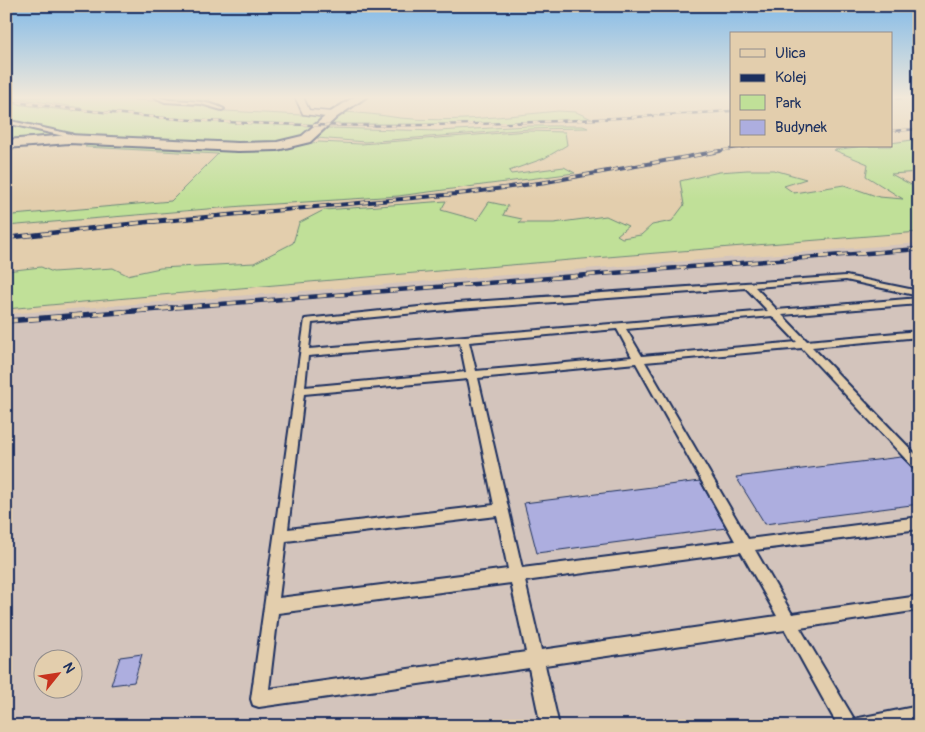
<svg xmlns="http://www.w3.org/2000/svg" width="925" height="732" viewBox="0 0 925 732" font-family="Pangolin,sans-serif">
<rect width="100%" height="100%" fill="#e3cead"/>
<filter id="ink" filterUnits="userSpaceOnUse"><feTurbulence type="fractalNoise" baseFrequency=".02" numOctaves="2"/><feDisplacementMap in="SourceGraphic" scale="10" xChannelSelector="R" yChannelSelector="G"/><feConvolveMatrix kernelMatrix="1 2 1 2 8 2 1 2 1" color-interpolation-filters="sRGB"/></filter>
<g filter="url(#ink)">
<path fill="#d3c4bc" fill-rule="evenodd" d="M919,243V726H6V314ZM42,660H72V690H42Z"/>
<g fill="#c0e098" stroke="#6e887b">
<path d="M9,97H91L153,101L168,97H212L209,100L210,107L225,111L321,116C319,120 316,126 313,129C298,143 273,142 255,143L82,135L6,142V103L73,111L82,108Z"/>
<path d="M558,111L576,112L592,119L475,124H331L343,112C362,113 381,115 400,118C449,123 509,116 558,111Z"/>
<path d="M528,126H583L588,128L530,129L365,142L317,138L328,128L438,131Z"/>
<path d="M528,131L565,132L567,145L545,158L509,171L511,174L564,167L575,173L398,196L243,206L6,226V222L13,215L171,201L218,154L85,147L90,144L281,148L319,142L361,144Z"/>
<path d="M919,139V172L891,174L919,189V232C614,256 310,281 6,309V271L41,267L53,272L113,268L127,275L160,268L254,263L293,243L299,223L324,210L446,201L441,210L477,220L489,202L508,206L503,215L522,219L519,223H554L606,216L628,226L617,235L622,238L641,235L652,225L672,221L684,205L680,181L719,172L747,170H774L806,179L784,186L794,193L844,185L879,197L903,199L866,176L868,164L834,150L863,146H891V143Z"/>
</g>
<g fill="#adaedf" stroke="#1b2f5e">
<path d="M901,457L919,473V504L765,524L736,477Z"/>
<path d="M700,481L726,528L537,553L524,503Z"/>
<path d="M142,654L134,682L111,685L120,657Z"/>
</g>
<g fill="none" stroke-linecap="round" stroke-linejoin="round">
<defs>
<g id="service">
<path d="M154,97C159,96 163,99 169,100C188,101 207,100 224,109L222,110L201,104L165,102Z"/>
<path d="M6,120L71,134L74,136L69,141L66,139L68,137L6,123Z"/>
<path d="M846,276L919,291V296L846,280L755,287L777,310L919,298V304L782,315L807,341L919,331V337L812,347L919,458V471L915,469L802,348L645,362L748,539L919,517V529L755,550L792,614L919,596V610L800,628L854,719L919,706V724L907,726H838L785,630L545,665L559,726H541L529,668L259,707L253,705L251,699L305,319L457,303ZM746,288L768,311L309,349L312,323L457,309ZM772,316L797,342L642,356L626,329ZM617,329L632,357L476,371L469,342ZM460,343L466,372L305,387L308,356ZM636,363L735,541L522,568L478,378ZM468,379L494,505L288,529L304,394ZM497,516L508,569L279,598L286,541ZM741,552L777,616L541,650L525,581ZM511,583L526,652L269,689L278,613Z"/>
</g>
<path id="minor" d="M295,97H303L309,110L333,112L337,115L333,118L303,114Z"/>
<path id="tertiary" d="M354,97H366L337,117L310,142L277,150L238,151L69,143L6,148V140L69,135L238,143L277,142L302,136L329,113Z"/>
</defs>
<use href="#service" stroke="#1b2f5e" stroke-width="4"/>
<use href="#minor" stroke="#1b2f5e" stroke-width="3"/>
<use href="#tertiary" stroke="#1b2f5e" stroke-width="4"/>
<use href="#service" fill="#e3cead" fill-rule="evenodd"/>
<use href="#minor" fill="#e3cead" fill-rule="evenodd"/>
<use href="#tertiary" fill="#e3cead" fill-rule="evenodd"/>
<defs>
<g id="rail-far3">
<path d="M891,99L919,97"/>
<path d="M6,101C96,112 186,122 277,124C429,129 580,121 731,111"/>
<path d="M891,131L919,129"/>
<path d="M713,152L749,146"/>
</g>
<path id="rail-far2" d="M152,222L467,193L546,182L720,151"/>
<g id="rail-far1">
<path d="M6,238L165,220"/>
<path d="M156,309L919,249"/>
</g>
<path id="rail" d="M6,321L172,308"/>
</defs>
<use href="#rail-far3" stroke="#1b2f5e" stroke-width="2.5"/>
<use href="#rail-far2" stroke="#1b2f5e" stroke-width="4"/>
<use href="#rail-far1" stroke="#1b2f5e" stroke-width="4.5"/>
<use href="#rail" stroke="#1b2f5e" stroke-width="5.5"/>
<use href="#rail-far3" stroke="#e3cead" stroke-width="2" stroke-dasharray="5.5" stroke-linecap="butt"/>
<use href="#rail-far2" stroke="#e3cead" stroke-width="2.5" stroke-dasharray="7" stroke-linecap="butt"/>
<use href="#rail-far1" stroke="#e3cead" stroke-width="3" stroke-dasharray="9" stroke-linecap="butt"/>
<use href="#rail" stroke="#e3cead" stroke-width="4" stroke-dasharray="11" stroke-linecap="butt"/>
</g>
</g>
<linearGradient id="sky" x2="0" y2="1"><stop stop-color="#82bae8"/><stop offset="0.49" stop-color="#f2e9da"/><stop offset="1" stop-color="#f2e9da" stop-opacity="0"/></linearGradient>
<rect width="925" height="199" fill="url(#sky)"/>
<rect width="925" height="732" fill="none" stroke="#e3cead" stroke-width="25"/>
<rect x="12" y="12" width="900" height="707" fill="none" stroke="#1b2f5e" stroke-width="2" filter="url(#ink)"/>
<rect x="730" y="32" width="162" height="115" fill="#e3cead" stroke="#938e8d"/>
<rect x="740" y="49" width="25" height="8" fill="#e3cead" stroke="#938e8d"/>
<text x="775" y="58" font-size="15" fill="#1b2f5e">Ulica</text>
<rect x="740" y="74" width="25" height="8" fill="#1b2f5e" stroke="#938e8d"/>
<text x="775" y="82" font-size="15" fill="#1b2f5e">Kolej</text>
<rect x="740" y="95" width="25" height="15" fill="#c0e098" stroke="#938e8d"/>
<text x="775" y="108" font-size="15" fill="#1b2f5e">Park</text>
<rect x="740" y="120" width="25" height="15" fill="#adaedf" stroke="#938e8d"/>
<text x="775" y="132" font-size="15" fill="#1b2f5e">Budynek</text>
<g transform="translate(58 674) rotate(60)"><circle r="24" fill="#e3cead" stroke="#938e8d"/>
<path d="M0-4L9 19L0 12L-9 19Z" fill="#c8321e"/>
<text y="-8" font-size="14" font-weight="bold" text-anchor="middle" fill="#1b2f5e">N</text>
</g>
</svg>
